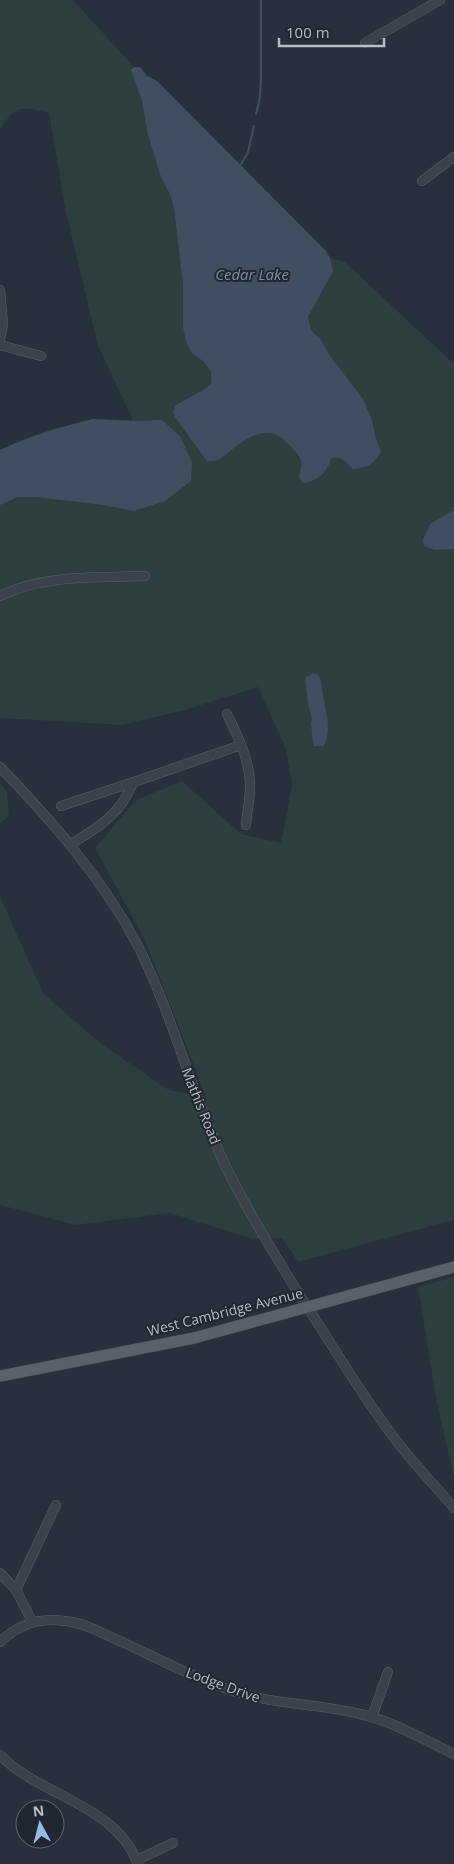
<svg xmlns="http://www.w3.org/2000/svg" width="454" height="1864" viewBox="0 0 454 1864" font-family="'Open Sans',sans-serif">
<rect width="100%" height="100%" fill="#27303b"/>
<g fill="#2c3e3e">
<path d="M0,0H73L134,67H140L147,76L157,81L326,251L330,258L345,262L454,364V1220L298,1262L282,1238L252,1239L170,1213L75,1225L0,1205V896L43,993L100,1043L169,1090L206,1097L146,942L95,848L136,800L182,781L241,834L281,843L292,786L286,749L258,687L185,710L122,725L0,718V450L21,440L52,429L93,419L133,420L98,346L65,208L49,113C22,106 15,104 0,130Z"/>
<path d="M0,783L7,792L9,816L0,824Z"/>
<path d="M454,1277V1477L436,1398L418,1287Z"/>
</g>
<g fill="#3f4f61">
<path d="M134,67H140L147,76L157,81L326,251L330,258L333,271L308,317L311,330L321,340L330,356L363,399L372,420L375,435L381,452C374,464 367,468 353,469C345,462 342,455 331,459C327,473 317,481 303,483L299,477C301,469 304,462 298,455C274,423 259,429 230,451C222,458 218,462 207,461L175,417L173,412L176,405L205,389L211,384V371L204,362L192,353L186,342L183,327V284L174,208L170,194L161,177L148,135L142,101L131,70Z"/>
<path d="M93,419L133,421L162,420L180,436L192,462L191,481L165,501L134,511L103,505L36,497H18L0,505V450C30,436 60,427 93,419Z"/>
<path d="M454,510V549L435,550L424,546L423,540L430,524Z"/>
<path d="M313,673L318,675L321,680C322,702 334,725 324,746H314L313,743L311,723L312,719L308,703L305,678Z"/>
</g>
<g fill="none" stroke-linecap="round" stroke-linejoin="round">
<g stroke="#3f4f61" stroke-width="2">
<path d="M256,114L260,97L261,77V0"/>
<path d="M240,166L248,152L254,126"/>
</g>
<defs>
<g id="minor">
<path d="M365,43L440,0"/>
<path d="M422,181L454,157"/>
<path d="M0,290L3,324L0,339"/>
<path d="M0,345L41,356"/>
<path d="M0,596C44,574 97,578 145,576"/>
<path d="M227,714C238,736 250,761 250,786C250,799 247,813 246,825"/>
<path d="M0,767C52,821 102,878 137,944C173,1015 191,1093 225,1165C248,1212 276,1257 304,1302C336,1351 366,1402 402,1448C419,1469 437,1488 454,1508"/>
<path d="M61,806L134,782"/>
<path d="M71,844C89,833 110,821 122,803C127,796 130,789 134,782L241,745"/>
<path d="M0,1573L16,1590L32,1621"/>
<path d="M16,1590L56,1505"/>
<path d="M0,1642C19,1624 39,1617 65,1621C85,1623 104,1634 122,1642C157,1658 193,1677 230,1690C273,1705 316,1703 360,1714C393,1721 424,1740 454,1754"/>
<path d="M372,1717L388,1672"/>
<path d="M0,1755C41,1797 116,1804 138,1864"/>
<path d="M137,1860L173,1843"/>
</g>
<path id="major" d="M0,1376L194,1338L454,1267"/>
</defs>
<use href="#minor" stroke="#596069" stroke-width="10"/>
<use href="#major" stroke="#444b54" stroke-width="12"/>
<use href="#minor" stroke="#3b424b" stroke-width="9"/>
<use href="#major" stroke="#59616b" stroke-width="11"/>
</g>
<g text-anchor="middle" stroke-width="4" stroke-linejoin="round" paint-order="stroke">
<g font-size="14" fill="#b7bdc6" stroke="#202730">
<text transform="translate(201 1106) rotate(68)" y="5">Mathis Road</text>
<text transform="translate(225 1312) rotate(-14)" y="5">West Cambridge Avenue</text>
<text transform="translate(223 1685) rotate(20)" y="5">Lodge Drive</text>
</g>
<g font-size="15" font-style="italic" fill="#7b8fa6" stroke="#202730">
<text x="252" y="280">Cedar Lake</text>
</g>
</g>
<g transform="translate(40 1824) rotate(353)"><circle r="24" fill="#202730" stroke="#5c636c"/>
<path d="M0-4L9 19L0 12L-9 19Z" fill="#98baea"/>
<text y="-8" font-size="14" font-weight="bold" text-anchor="middle" fill="#b7bdc6">N</text>
</g>
<path d="M279 38v8h105v-8" fill="none" stroke="#b7bdc6" stroke-width="2.5"/>
<text x="286" y="38" font-size="15" fill="#b7bdc6" stroke="#202730" stroke-width="4" paint-order="stroke">100 m</text>
</svg>
